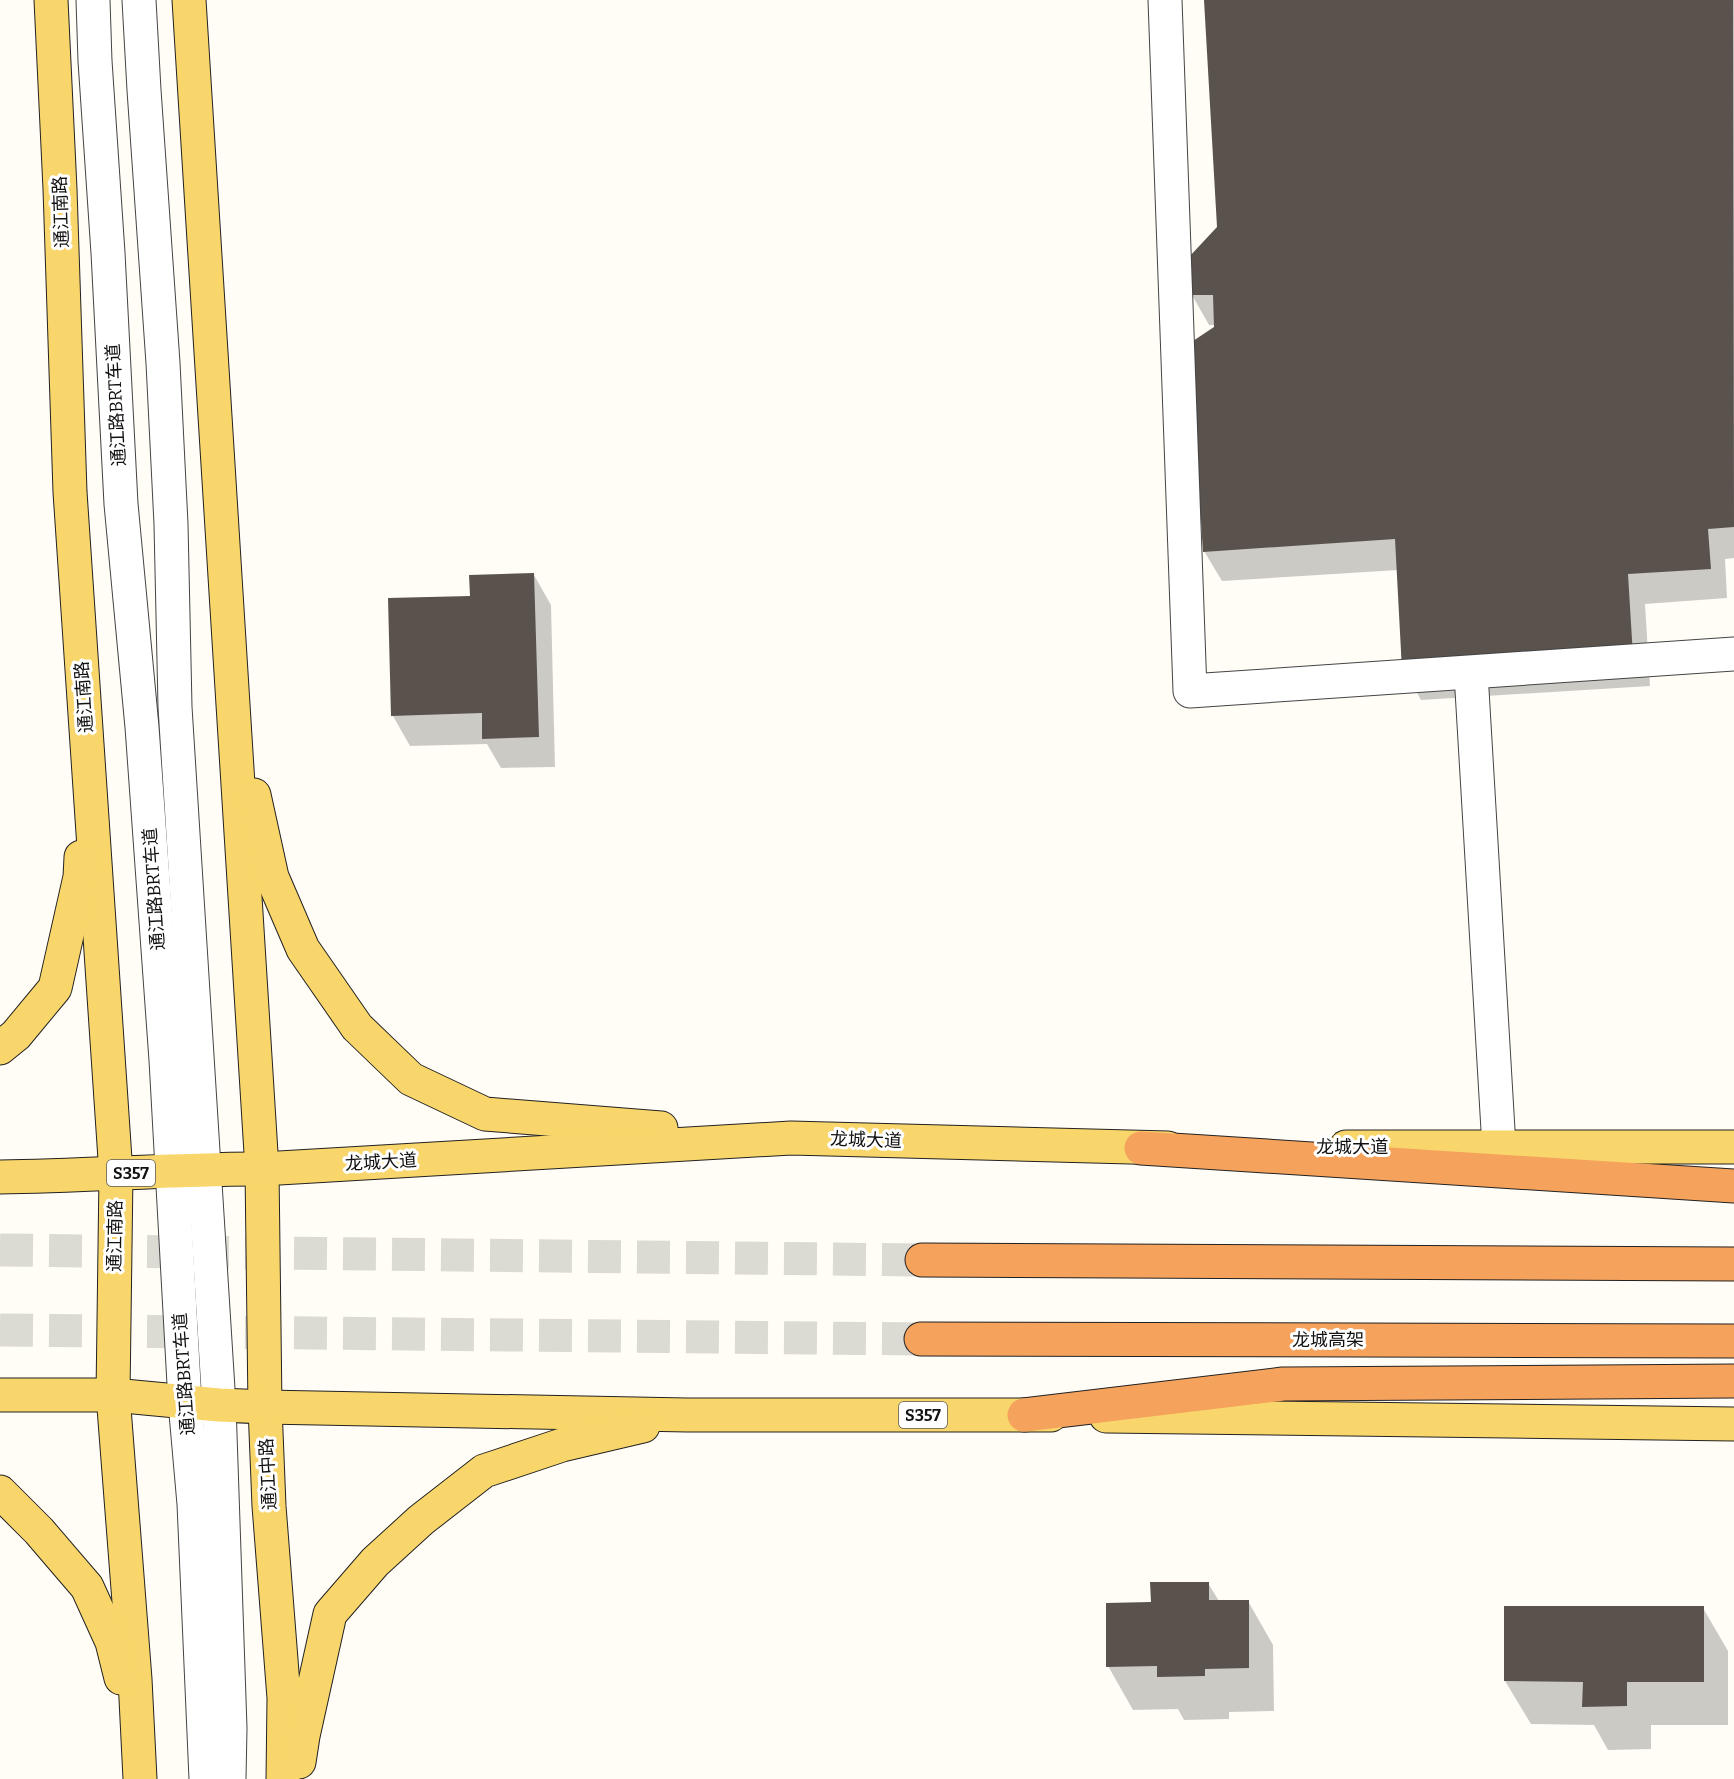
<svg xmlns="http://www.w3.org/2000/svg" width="1734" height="1779" viewBox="0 0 1734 1779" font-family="Bitter,'Noto Sans SC',serif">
<rect width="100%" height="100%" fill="#fffdf5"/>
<g fill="#0003">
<path d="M1229,0H1734V558L1725,559L1727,598L1645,604L1650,686L1421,700L1404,669L1398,570L1222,581L1204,551L1216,325H1209L1192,295L1219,227Z"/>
<path d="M534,575L551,605L555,767L501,768L487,744L410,746L393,716L471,597Z"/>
<path d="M1208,1583L1219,1601H1248L1273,1645L1274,1711L1229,1712V1719L1184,1720L1178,1709L1133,1710L1108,1666L1152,1604Z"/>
<path d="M1703,1608L1728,1651V1725H1651V1749L1608,1750L1594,1725L1531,1724L1505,1681Z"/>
</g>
<g fill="#5a524d">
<path d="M1204,0H1733L1734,527L1708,529L1711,569L1628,574L1633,656L1402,670L1395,539L1203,552L1190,343L1214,327L1213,295H1190L1189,257L1217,227Z"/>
<path d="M534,573L539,737L482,739V713L391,716L388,598L470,596L469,575Z"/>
<path d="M1150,1582H1209V1600H1249V1668L1205,1669V1676L1157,1677V1666L1106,1667V1603L1151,1602Z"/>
<path d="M1504,1606H1704V1682H1627V1706L1582,1707L1583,1682L1504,1681Z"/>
</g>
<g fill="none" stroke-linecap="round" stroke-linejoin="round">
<g stroke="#dbdad3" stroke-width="33" stroke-dasharray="33 16" stroke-linecap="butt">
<path d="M0,1250L922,1260"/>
<path d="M0,1330L921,1339"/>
</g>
<defs>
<g id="minor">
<path d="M93,0L95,61L108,253L121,504L142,727L166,1060L185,1402L194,1504L206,1779"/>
<path d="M139,0L144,90L163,363L171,524L175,707L219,1405L230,1728L229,1779"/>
<path d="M1165,0L1190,691L1734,654"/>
<path d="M1471,673L1499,1147"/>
</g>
<g id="major">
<path d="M51,0L60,189L70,492L116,1174L113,1395L135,1679L140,1779"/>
<path d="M189,0L262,1169L265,1407L269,1506L284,1698L283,1779"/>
<path d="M254,795L272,877L303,949L357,1027L411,1079L485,1114L661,1128"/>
<path d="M0,1048L16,1035L55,988L80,877L81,857"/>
<path d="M1346,1147H1734"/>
<path d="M0,1177C87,1176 175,1169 262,1169L791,1138L1168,1148"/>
<path d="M0,1395H113L219,1405L265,1407L687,1415H1051"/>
<path d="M1106,1416L1734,1424"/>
<path d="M0,1492L39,1531L87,1587L112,1642L121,1678"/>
<path d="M299,1762L303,1736L330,1614L375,1562L421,1520L484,1471L562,1445L643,1426"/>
</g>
<g id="highway">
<path d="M1141,1148L1734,1186"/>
<path d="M922,1260L1734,1264"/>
<path d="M921,1339L1734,1341"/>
<path d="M1024,1415L1283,1384L1734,1381"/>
</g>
</defs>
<use href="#minor" stroke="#444" stroke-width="35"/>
<use href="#major" stroke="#222" stroke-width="35"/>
<use href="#highway" stroke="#222" stroke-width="35"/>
<use href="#minor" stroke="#fff" stroke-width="33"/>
<use href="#major" stroke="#f9d66b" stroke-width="33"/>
<use href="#highway" stroke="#f5a25d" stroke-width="33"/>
</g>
<g text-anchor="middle" stroke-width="6" stroke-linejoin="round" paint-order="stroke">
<g fill="#fff" stroke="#585858" stroke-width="1.5">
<rect x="107" y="1160" width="48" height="26" rx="4.5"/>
<rect x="899" y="1402" width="48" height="26" rx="4.5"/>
</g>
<g font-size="16" font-weight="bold" fill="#111">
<text x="131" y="1179">S357</text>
<text x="923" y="1421">S357</text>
</g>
<g font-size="18" fill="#111" stroke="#fff">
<text transform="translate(61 212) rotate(-92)" y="6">通江南路</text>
<text transform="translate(116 405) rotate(-93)" y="6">通江路BRT车道</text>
<text transform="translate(84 697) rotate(-94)" y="6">通江南路</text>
<text transform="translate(154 889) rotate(-94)" y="6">通江路BRT车道</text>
<text transform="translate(866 1140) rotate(2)" y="6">龙城大道</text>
<text x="1352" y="1153">龙城大道</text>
<text transform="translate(381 1162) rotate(-3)" y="6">龙城大道</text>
<text transform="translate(115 1236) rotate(-89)" y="6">通江南路</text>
<text x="1328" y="1346">龙城高架</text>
<text transform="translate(184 1374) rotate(-94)" y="6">通江路BRT车道</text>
<text transform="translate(268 1474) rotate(-93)" y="6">通江中路</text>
</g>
</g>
</svg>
